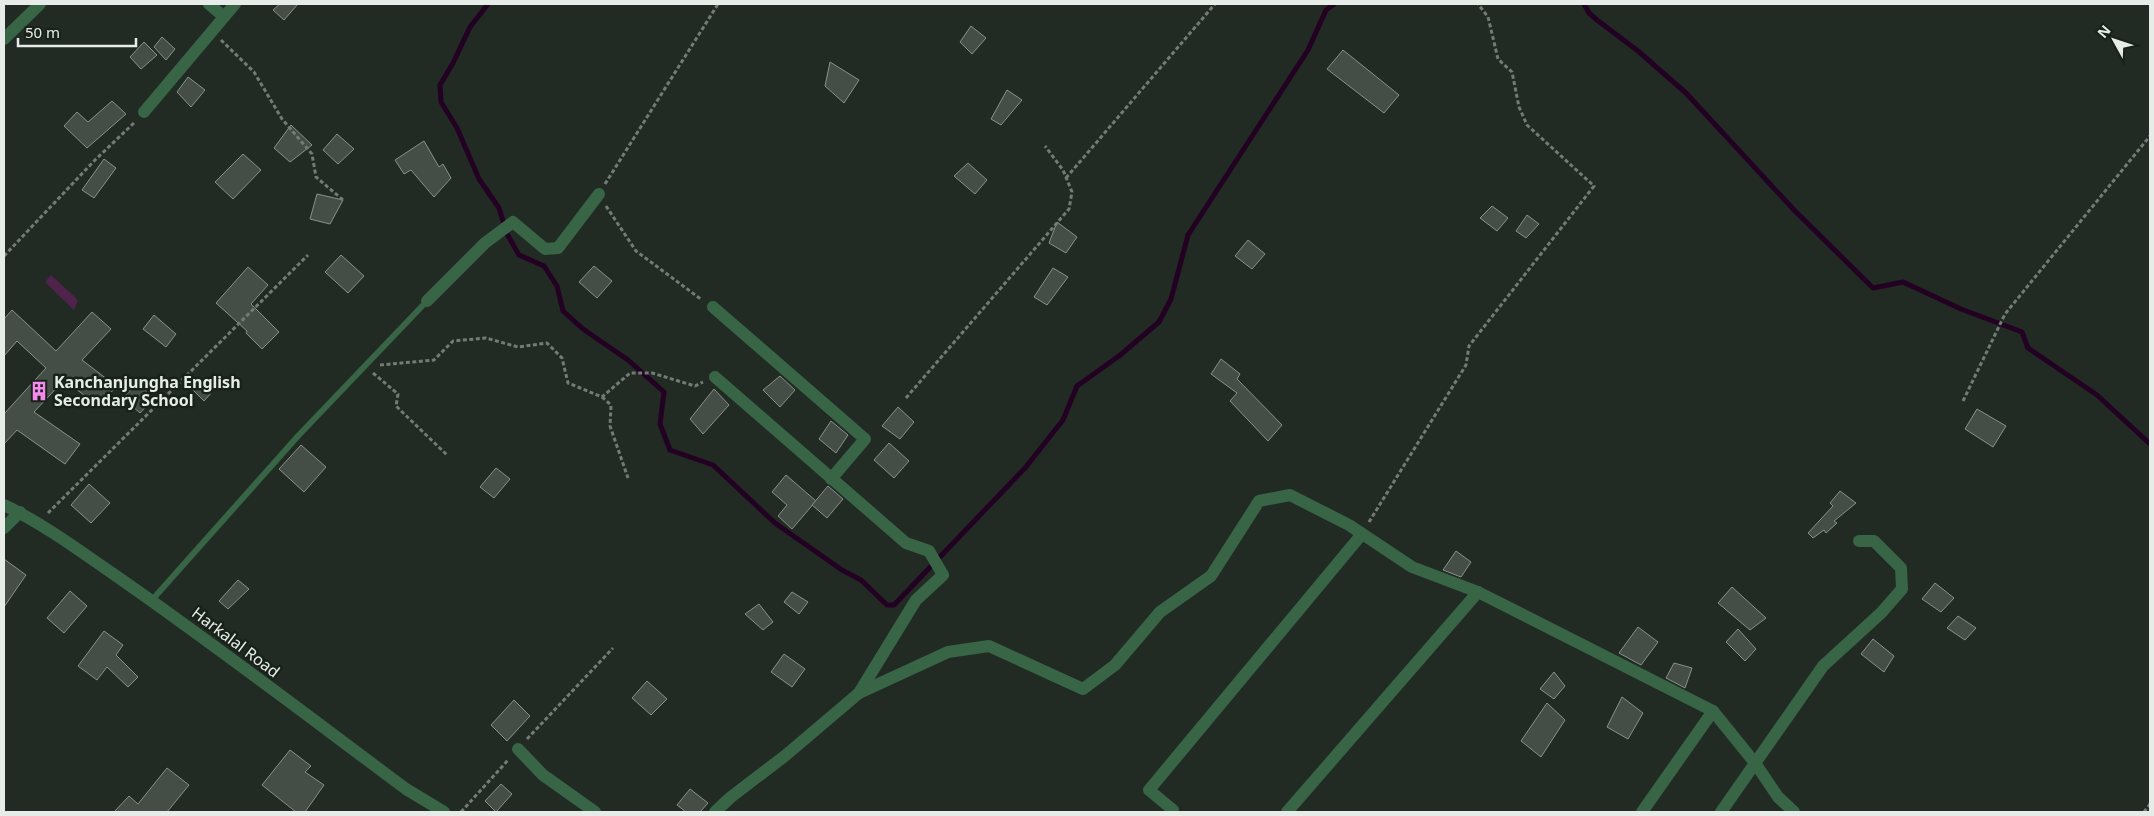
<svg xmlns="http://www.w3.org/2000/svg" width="2154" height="816" viewBox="0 0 2154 816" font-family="'Noto Sans',sans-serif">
<rect width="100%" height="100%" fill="#222a24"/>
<path fill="#4f234c" d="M51,275L78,300L74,310L45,282Z"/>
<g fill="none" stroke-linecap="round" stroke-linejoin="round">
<g stroke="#230122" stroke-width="5">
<path d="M488,4L470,27L453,63L440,85L441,102L457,128L479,179L499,208L507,234L519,255L544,266L557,286L563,311L583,329L628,360L664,392L660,424L670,450L713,465L775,523L842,570L861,580L887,605H894L1025,468L1063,420L1077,386L1119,356L1159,322L1171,299L1188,235L1308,50L1326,10L1334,4"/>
<path d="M1584,4L1589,13L1597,20L1638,51L1686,93L1794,210L1873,288L1903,282L1961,309L2022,332L2028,348L2097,395L2150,444"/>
</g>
</g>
<g fill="#444e46" stroke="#88928a">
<path d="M280,4H298L284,20L273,10Z"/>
<path d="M971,26L986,38L972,54L960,42Z"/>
<path d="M162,37L175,49L166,60L154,47Z"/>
<path d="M144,42L157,55L141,69L130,57Z"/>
<path d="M1343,50L1399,95L1384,113L1327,69Z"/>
<path d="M830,62L859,80L844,103L825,86Z"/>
<path d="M188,77L205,90L191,107L177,92Z"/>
<path d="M1007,90L1022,100L1001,125L991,119Z"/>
<path d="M112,101L126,114L87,148L64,126L77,112L88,122Z"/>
<path d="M291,125L312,145L290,162L274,148Z"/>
<path d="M337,134L354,149L338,164L323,150Z"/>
<path d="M424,141L439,167L443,164L451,178L434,197L411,170L404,174L395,160Z"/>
<path d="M243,154L261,170L233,199L215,182Z"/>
<path d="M104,159L116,168L94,198L82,190Z"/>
<path d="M968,163L987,180L975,194L954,176Z"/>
<path d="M317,194L343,200L330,224L310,219Z"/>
<path d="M1492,206L1508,218L1497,231L1480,218Z"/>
<path d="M1527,215L1539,224L1526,238L1516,231Z"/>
<path d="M1057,222L1077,237L1066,253L1049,243Z"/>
<path d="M1248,240L1265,254L1252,269L1235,256Z"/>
<path d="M341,255L364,276L348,293L325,272Z"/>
<path d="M594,266L612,281L597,298L579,282Z"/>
<path d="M248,267L268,285L251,304L279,332L262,349L246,333L247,331L216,303Z"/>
<path d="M1053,268L1068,277L1047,305L1034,297Z"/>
<path d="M12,310L56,351L92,312L111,329L82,360L116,386L100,407L64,380L34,412L80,444L65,464L17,430L4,444V414L46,368L17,341L4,356V319Z"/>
<path d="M154,315L176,334L166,347L143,329Z"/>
<path d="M1221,359L1240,374L1237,379L1282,425L1268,441L1230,401L1237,393L1211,374Z"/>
<path d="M780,376L795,390L780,407L763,390Z"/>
<path d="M200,380L212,392L204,401L191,388Z"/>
<path d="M137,383L154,398L140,413L123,398Z"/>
<path d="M714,389L729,405L703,434L690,419Z"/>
<path d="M898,407L914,422L900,439L882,426Z"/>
<path d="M1977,409L2006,426L1993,447L1965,429Z"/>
<path d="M831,421L848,435L836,453L819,439Z"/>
<path d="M889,443L909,461L894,478L874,460Z"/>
<path d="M301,445L326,467L304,492L279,469Z"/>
<path d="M496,468L510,479L494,498L480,487Z"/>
<path d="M786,475L816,501L792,529L778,516L787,505L772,492Z"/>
<path d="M89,484L110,503L91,523L71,505Z"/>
<path d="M828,486L843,499L827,518L812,505Z"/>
<path d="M1840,491L1856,503L1834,521L1837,523L1826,533L1824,530L1813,538L1808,533L1833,506L1830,503Z"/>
<path d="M1456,551L1471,562L1461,577L1443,570Z"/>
<path d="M4,559L26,575L4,607Z"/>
<path d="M238,580L249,589L228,609L219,601Z"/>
<path d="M1935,583L1954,598L1941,612L1922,599Z"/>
<path d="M1732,587L1766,618L1750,630L1718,603Z"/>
<path d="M70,591L87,606L64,633L47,618Z"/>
<path d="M792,592L808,602L799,614L784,602Z"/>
<path d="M759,604L773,622L763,630L745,614Z"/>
<path d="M1958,616L1976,628L1965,640L1947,628Z"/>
<path d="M1638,627L1658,642L1641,665L1619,653Z"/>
<path d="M1738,629L1756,649L1745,661L1726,642Z"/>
<path d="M104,631L123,645L116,655L138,677L128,687L107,667L97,680L78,666Z"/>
<path d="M1873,639L1894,656L1884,672L1861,654Z"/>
<path d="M784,654L805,669L792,687L771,672Z"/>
<path d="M1674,663L1692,668L1685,688L1666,678Z"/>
<path d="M1554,672L1565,686L1554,699L1540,689Z"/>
<path d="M647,681L667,699L651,715L632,698Z"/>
<path d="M1622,697L1643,713L1628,739L1607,727Z"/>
<path d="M514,700L530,716L507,741L491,725Z"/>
<path d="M1547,703L1565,720L1541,757L1521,741Z"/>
<path d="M290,750L311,766L305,772L324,785L305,812H296L262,785Z"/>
<path d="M167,768L189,785L167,812H114L129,796L138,804Z"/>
<path d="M501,784L512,794L496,812L485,801Z"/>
<path d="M690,789L708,803L700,812H686L677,805Z"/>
</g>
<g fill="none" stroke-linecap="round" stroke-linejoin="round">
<g stroke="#747b76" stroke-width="3" stroke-dasharray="4 2.5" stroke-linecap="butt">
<path d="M221,40L254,72L282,119L312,154L316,177L343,200"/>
<path d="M1066,178L1215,4"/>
<path d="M605,184L718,4"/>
<path d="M606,206L636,251L702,300"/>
<path d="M4,256L95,160L135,122"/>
<path d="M380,365L434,360L453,341L486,338L518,347L547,343L562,358L568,383L602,397L630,373H652L695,386L703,382"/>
<path d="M373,373L398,394L396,406L447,455"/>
<path d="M602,397L611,405L610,426L628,478"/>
<path d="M906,398L1069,209L1072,192L1063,170L1045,146"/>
<path d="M1963,401L2005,314L2150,136"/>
<path d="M48,513L308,255"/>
<path d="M1369,522L1466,365L1469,346L1594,186L1527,125L1519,107L1512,72L1498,59L1488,17L1478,4"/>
<path d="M527,739L613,648"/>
<path d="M461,812L509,759"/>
<path d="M2144,812L2150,804"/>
</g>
<path stroke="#386545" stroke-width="6" d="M152,600L298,436L427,301"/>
<g stroke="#386545" stroke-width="12">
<path d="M209,4L223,16"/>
<path d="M4,39L40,4"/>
<path d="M144,112L235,4"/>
<path d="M427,301L485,243L513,222L545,249L558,248L599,194"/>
<path d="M713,307L865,439L831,479"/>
<path d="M715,377L906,543L929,551L943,575L916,600L859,693"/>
<path d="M4,505C46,525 84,554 122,580C218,647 312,719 406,789L444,812"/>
<path d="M4,528L20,512"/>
<path d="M518,749L543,775L595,812"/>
<path d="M715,812L731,797L786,755L859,693L948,652L989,646L1083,689L1115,665L1160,612L1211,576L1259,501L1290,495L1349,525L1412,567L1478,592L1713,711L1755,763L1778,797L1794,812"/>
<path d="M1171,812L1173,810L1149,790L1362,534"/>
<path d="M1287,812L1478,592"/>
<path d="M1642,812L1713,711"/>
<path d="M1721,812L1823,666L1881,613L1902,589L1901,568L1874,541H1859"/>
</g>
</g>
<defs>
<symbol id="building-bare" viewBox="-9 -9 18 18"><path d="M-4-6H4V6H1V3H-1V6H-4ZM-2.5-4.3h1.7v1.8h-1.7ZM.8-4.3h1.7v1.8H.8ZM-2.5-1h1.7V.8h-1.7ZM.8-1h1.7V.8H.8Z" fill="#f589ee" stroke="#18211a" stroke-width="2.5" paint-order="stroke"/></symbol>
</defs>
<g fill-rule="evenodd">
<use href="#building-bare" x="25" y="377" width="28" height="28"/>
</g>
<g text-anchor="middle" stroke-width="5" stroke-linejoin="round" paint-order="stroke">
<g font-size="16" font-weight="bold" fill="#e7ece8" stroke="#18211a" text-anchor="start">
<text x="54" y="388">Kanchanjungha English<tspan x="54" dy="18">Secondary School</tspan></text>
</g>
<g font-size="16" fill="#e7ece8" stroke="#18211a">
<text transform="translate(236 642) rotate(37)" y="6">Harkalal Road</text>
</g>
</g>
<rect width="2154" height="816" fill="none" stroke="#e7ece8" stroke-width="10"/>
<g transform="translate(2114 40) rotate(310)" stroke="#18211a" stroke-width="4" paint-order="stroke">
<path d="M0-4L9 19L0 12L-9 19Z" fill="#e7ece8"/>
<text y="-8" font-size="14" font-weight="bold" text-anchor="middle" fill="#e7ece8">N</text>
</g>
<path d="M18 38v8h118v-8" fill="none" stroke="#e7ece8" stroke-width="2.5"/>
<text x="25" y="38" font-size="15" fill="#e7ece8" stroke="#18211a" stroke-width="4" paint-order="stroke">50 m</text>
</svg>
